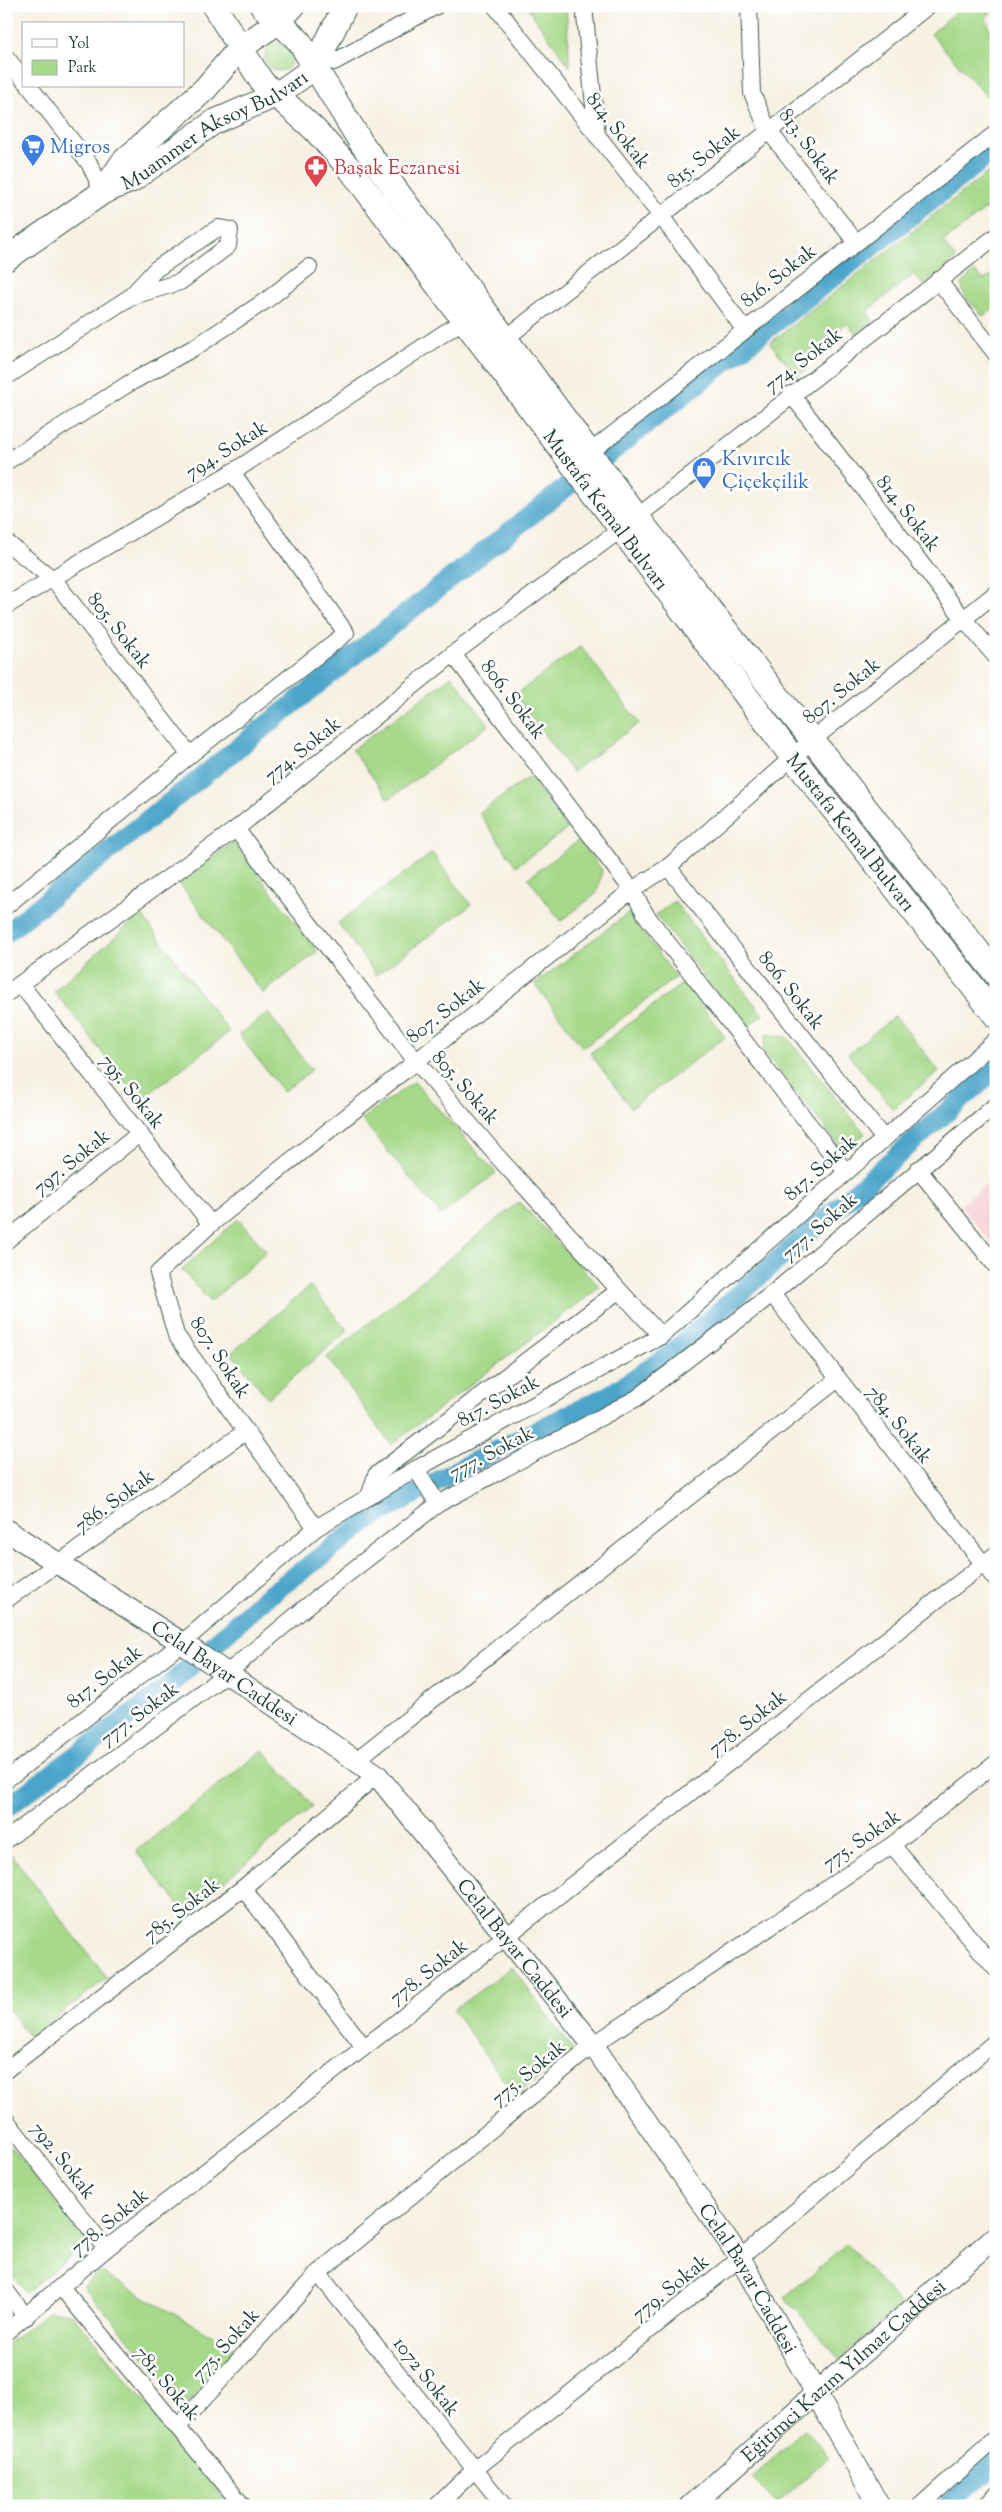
<svg xmlns="http://www.w3.org/2000/svg" width="1002" height="2512" viewBox="0 0 1002 2512" font-family="'Sorts Mill Goudy',serif">
<rect width="100%" height="100%" fill="#fff"/>
<filter id="ink" filterUnits="userSpaceOnUse"><feTurbulence type="fractalNoise" baseFrequency=".02" numOctaves="2"/><feDisplacementMap in="SourceGraphic" scale="10" xChannelSelector="R" yChannelSelector="G"/><feConvolveMatrix kernelMatrix="1 2 1 2 8 2 1 2 1" color-interpolation-filters="sRGB"/></filter>
<filter id="wash" filterUnits="userSpaceOnUse"><feTurbulence type="fractalNoise" baseFrequency=".0096" numOctaves="4" result="noise"/><feDisplacementMap in="SourceGraphic" scale="20" xChannelSelector="R" yChannelSelector="G"/><feGaussianBlur stdDeviation="1.12" result="paint"/><feColorMatrix in="noise" values="0 0 0 0 0 0 0 0 0 0 0 0 0 0 0 0 0 1.4 0 .05"/><feComposite in="paint" operator="in"/></filter>
<g filter="url(#wash)">
<rect width="100%" height="100%" fill="#f7f1e3"/>
<path fill="#f6cfd7" d="M996,1176V1246L995,1247L960,1205Z"/>
<g fill="#a6d989" stroke="#628b5e">
<path d="M526,6H566L570,67Z"/>
<path d="M990,6L996,8L986,17L996,50V107L931,34L961,7Z"/>
<circle cx="279" cy="57" r="14"/>
<path d="M996,166V201L943,242L956,259L923,285L914,274L867,311L874,322L857,335L847,323L801,358L808,368L797,377L770,343Z"/>
<path d="M974,271L984,280L996,272V310L994,309L983,316L965,296L961,285Z"/>
<path d="M581,646L639,723L572,772L515,695Z"/>
<path d="M452,676L489,725L389,799L352,750Z"/>
<path d="M529,777L567,829L516,866L479,813Z"/>
<path d="M579,840L602,870L597,893L561,921L528,878Z"/>
<path d="M233,842L317,952L263,993L179,883Z"/>
<path d="M432,853L471,905L376,975L338,923Z"/>
<path d="M674,901L763,1015L745,1029L656,915Z"/>
<path d="M628,913L676,977L583,1048L535,984Z"/>
<path d="M141,914L229,1032L140,1101L54,991Z"/>
<path d="M684,982L725,1037L631,1108L590,1053Z"/>
<path d="M268,1013L312,1070L283,1092L239,1035Z"/>
<path d="M895,1016L939,1071L893,1109L848,1054Z"/>
<path d="M766,1034L787,1037L865,1134L844,1151L763,1051Z"/>
<path d="M414,1082L496,1173L441,1215L361,1119Z"/>
<path d="M519,1202L600,1287L391,1445L327,1357Z"/>
<path d="M238,1219L267,1252L210,1302L182,1269Z"/>
<path d="M310,1286L348,1331L268,1398L231,1353Z"/>
<path d="M263,1750L313,1806L186,1914L136,1851Z"/>
<path d="M11,1854L107,1978L30,2038L6,2007V1857Z"/>
<path d="M512,1967L574,2052L515,2095L453,2010Z"/>
<path d="M6,2141L88,2242L26,2292L6,2268Z"/>
<path d="M847,2244L901,2306L839,2359L785,2297Z"/>
<path d="M100,2272L238,2350L186,2405L83,2286Z"/>
<path d="M50,2310L71,2313L231,2506H6V2345Z"/>
<path d="M804,2429L829,2456L777,2504L752,2478Z"/>
</g>
<g fill="none" stroke-linecap="round" stroke-linejoin="round">
<g stroke="#4ca5ca" stroke-width="20">
<path d="M6,933L447,581L996,149"/>
<path d="M6,1808L163,1691L260,1602L375,1516L461,1468L611,1394L668,1356L996,1069"/>
<path d="M947,2506L996,2461"/>
</g>
</g>
</g>
<g filter="url(#ink)">
<g fill="none" stroke-linecap="round" stroke-linejoin="round">
<defs>
<g id="minor">
<path d="M495,6L661,216L744,329"/>
<path d="M584,6L597,136"/>
<path d="M749,6L752,93L768,130L855,241"/>
<path d="M6,57L24,80"/>
<path d="M334,62L436,6"/>
<path d="M29,86L89,163L103,192"/>
<path d="M938,280L996,354"/>
<path d="M505,339L928,6"/>
<path d="M6,377L130,297L156,269L218,228L230,230L228,246L180,282L130,297"/>
<path d="M791,394L963,618L996,657"/>
<path d="M589,453L996,133"/>
<path d="M6,462L128,384L197,346L268,299L309,267"/>
<path d="M637,517L996,236"/>
<path d="M6,542L54,580L190,755"/>
<path d="M6,606L239,468L464,320"/>
<path d="M453,654L632,890L646,915L846,1172"/>
<path d="M236,829L416,1061L497,1156L661,1336"/>
<path d="M668,867L884,1139"/>
<path d="M6,906L190,755L346,633L232,472"/>
<path d="M21,985L211,1224"/>
<path d="M6,994L236,829L453,654L620,530"/>
<path d="M918,1169L996,1266"/>
<path d="M6,1241L140,1133"/>
<path d="M772,1294L996,1580"/>
<path d="M416,1469L438,1504"/>
<path d="M369,1497L376,1475L618,1291"/>
<path d="M316,1528L176,1335L158,1273L211,1224L632,890L668,867L811,741L996,593"/>
<path d="M6,1600L245,1432"/>
<path d="M355,1761L838,1379"/>
<path d="M6,1780L182,1643L316,1528L416,1469L661,1336L996,1040"/>
<path d="M6,1840L226,1674L323,1593L438,1504L637,1398L772,1294L996,1105"/>
<path d="M892,1845L996,1969"/>
<path d="M243,1888L364,2047"/>
<path d="M6,2070L243,1888L377,1775"/>
<path d="M6,2120L106,2249"/>
<path d="M318,2273L504,2506"/>
<path d="M61,2287L243,2506"/>
<path d="M6,2291L26,2317"/>
<path d="M6,2332L106,2249L996,1554"/>
<path d="M178,2427L318,2273L593,2045L892,1845L996,1763"/>
<path d="M437,2506L474,2470L740,2258L996,2041"/>
<path d="M920,2506L996,2438"/>
<path d="M984,2506L996,2495"/>
</g>
<g id="tertiary">
<path id="s1" d="M6,1530L182,1643L377,1775L593,2045L740,2258L879,2506"/>
<path id="s2" d="M691,2506L815,2394L996,2236"/>
</g>
<g id="secondary">
<path id="s3" d="M214,6L262,82L314,129L351,170L793,758L996,1016"/>
<path d="M262,6L299,41L362,144L637,517L996,974"/>
<path d="M103,192L123,162L205,89L239,49L278,22L293,6"/>
<path id="s4" d="M6,259L103,192L132,180L214,122L276,95L314,68L345,6"/>
</g>
</defs>
<use href="#minor" stroke="#3f584e" stroke-width="18"/>
<use href="#tertiary" stroke="#3f584e" stroke-width="23"/>
<use href="#secondary" stroke="#3f584e" stroke-width="26"/>
<use href="#minor" stroke="#fff" stroke-width="16"/>
<use href="#tertiary" stroke="#fff" stroke-width="21"/>
<use href="#secondary" stroke="#fff" stroke-width="24"/>
</g>
</g>
<defs>
<symbol id="supermarket-pin" viewBox="-11 -11 22 30"><path d="M0 17L-7.5 6A9.5 9.5 0 1 1 7.5 6Z" fill="#3f7fe0" stroke="#fff"/><path d="M-6-5.5h2.5l.6 2H6L4.5 2H-2.5L-4.4-4H-6ZM-1.5 3.2a1.3 1.3 0 1 0 .1 0ZM3 3.2a1.3 1.3 0 1 0 .1 0Z" fill="#fff"/></symbol>
<symbol id="pharmacy-pin" viewBox="-11 -11 22 30"><path d="M0 17L-7.5 6A9.5 9.5 0 1 1 7.5 6Z" fill="#e0444e" stroke="#fff"/><path d="M-2-6h4v4h4v4h-4v4h-4v-4h-4v-4h4Z" fill="#fff"/></symbol>
<symbol id="shop-pin" viewBox="-11 -11 22 30"><path d="M0 17L-7.5 6A9.5 9.5 0 1 1 7.5 6Z" fill="#3f7fe0" stroke="#fff"/><path d="M-5-2.5h2.3a2.7 3.5 0 0 1 5.4 0H5L5.5 6h-11ZM-1.5-2.5h3a1.5 2.3 0 0 0-3 0Z" fill="#fff"/></symbol>
</defs>
<g fill-rule="evenodd">
<use href="#supermarket-pin" x="19" y="132" width="28" height="38"/>
<use href="#pharmacy-pin" x="302" y="153" width="28" height="38"/>
<use href="#shop-pin" x="690" y="455" width="28" height="38"/>
</g>
<g text-anchor="middle" stroke-width="5" stroke-linejoin="round" paint-order="stroke">
<g font-size="20" fill="#1f3d34" stroke="#fff">
<text dy="7" stroke="none"><textPath href="#s4" startOffset="246">Muammer Aksoy Bulvarı</textPath></text>
<text transform="translate(619 130) rotate(52)" y="7">814. Sokak</text>
<text transform="translate(810 146) rotate(54)" y="7">813. Sokak</text>
<text transform="translate(703 156) rotate(-39)" y="7">815. Sokak</text>
<text transform="translate(778 275) rotate(-38)" y="7">816. Sokak</text>
<text transform="translate(803 359) rotate(-38)" y="7">774. Sokak</text>
<text transform="translate(226 449) rotate(-32)" y="7">794. Sokak</text>
<text dy="7" stroke="none"><textPath href="#s3" startOffset="640">Mustafa Kemal Bulvarı</textPath></text>
<text transform="translate(909 513) rotate(52)" y="7">814. Sokak</text>
<text transform="translate(120 630) rotate(52)" y="7">805. Sokak</text>
<text transform="translate(841 690) rotate(-39)" y="7">807. Sokak</text>
<text transform="translate(514 699) rotate(53)" y="7">806. Sokak</text>
<text transform="translate(302 749) rotate(-39)" y="7">774. Sokak</text>
<text dy="7" stroke="none"><textPath href="#s3" startOffset="1045">Mustafa Kemal Bulvarı</textPath></text>
<text transform="translate(792 990) rotate(52)" y="7">806. Sokak</text>
<text transform="translate(445 1010) rotate(-38)" y="7">807. Sokak</text>
<text transform="translate(466 1087) rotate(49)" y="7">805. Sokak</text>
<text transform="translate(133 1091) rotate(51)" y="7">795. Sokak</text>
<text transform="translate(71 1161) rotate(-39)" y="7">797. Sokak</text>
<text transform="translate(820 1167) rotate(-41)" y="7">817. Sokak</text>
<text transform="translate(819 1226) rotate(-41)" y="7">777. Sokak</text>
<text transform="translate(221 1357) rotate(57)" y="7">807. Sokak</text>
<text transform="translate(498 1400) rotate(-28)" y="7">817. Sokak</text>
<text transform="translate(900 1424) rotate(52)" y="7">784. Sokak</text>
<text transform="translate(491 1452) rotate(-28)" y="7">777. Sokak</text>
<text transform="translate(114 1500) rotate(-36)" y="7">786. Sokak</text>
<text dy="7" stroke="none"><textPath href="#s1" startOffset="261">Celal Bayar Caddesi</textPath></text>
<text transform="translate(104 1676) rotate(-38)" y="7">817. Sokak</text>
<text transform="translate(139 1713) rotate(-37)" y="7">777. Sokak</text>
<text transform="translate(747 1722) rotate(-38)" y="7">778. Sokak</text>
<text transform="translate(861 1839) rotate(-35)" y="7">775. Sokak</text>
<text transform="translate(181 1909) rotate(-38)" y="7">785. Sokak</text>
<text dy="7" stroke="none"><textPath href="#s1" startOffset="666">Celal Bayar Caddesi</textPath></text>
<text transform="translate(428 1971) rotate(-38)" y="7">778. Sokak</text>
<text transform="translate(528 2072) rotate(-40)" y="7">775. Sokak</text>
<text transform="translate(64 2160) rotate(52)" y="7">792. Sokak</text>
<text transform="translate(109 2221) rotate(-39)" y="7">778. Sokak</text>
<text dy="7" stroke="none"><textPath href="#s1" startOffset="1071">Celal Bayar Caddesi</textPath></text>
<text transform="translate(670 2287) rotate(-39)" y="7">779. Sokak</text>
<text transform="translate(225 2344) rotate(-48)" y="7">775. Sokak</text>
<text dy="7" stroke="none"><textPath href="#s2" startOffset="204">Eğitimci Kazım Yılmaz Caddesi</textPath></text>
<text transform="translate(427 2376) rotate(52)" y="7">1072 Sokak</text>
<text transform="translate(168 2383) rotate(50)" y="7">781. Sokak</text>
</g>
<g font-size="20" fill="#366cbe" stroke="#fff" text-anchor="start">
<text x="50" y="153">Migros</text>
<text x="722" y="465">Kıvırcık<tspan x="722" dy="23">Çiçekçilik</tspan></text>
</g>
<g font-size="20" fill="#be3a42" stroke="#fff" text-anchor="start">
<text x="334" y="174">Başak Eczanesi</text>
</g>
</g>
<rect width="1002" height="2512" fill="none" stroke="#fff" stroke-width="25"/>
<rect x="22" y="22" width="162" height="65" fill="#ffffff" stroke="#a5b1ae"/>
<rect x="32" y="39" width="25" height="8" fill="#ffffff" stroke="#a5b1ae"/>
<text x="68" y="48" font-size="15" fill="#1f3d34">Yol</text>
<rect x="32" y="60" width="25" height="15" fill="#a6d989" stroke="#a5b1ae"/>
<text x="68" y="72" font-size="15" fill="#1f3d34">Park</text>
</svg>
